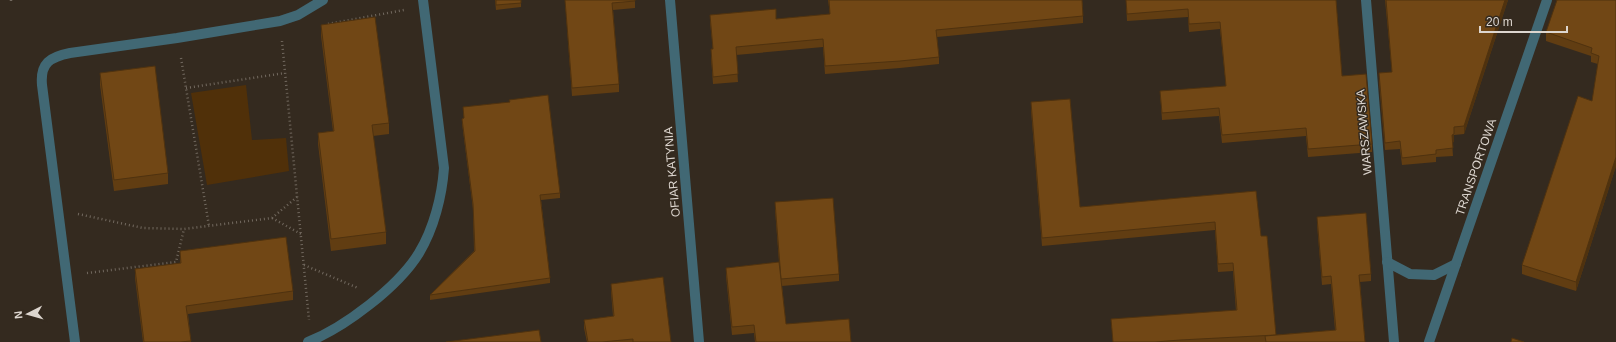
<svg xmlns="http://www.w3.org/2000/svg" width="1616" height="342" viewBox="0 0 1616 342" font-family="Helvetica,sans-serif">
<rect width="100%" height="100%" fill="#342a1f"/>
<path fill="#503009" d="M246,85L252,140L286,138L289,171L207,185L191,93Z"/>
<g fill="none" stroke-linecap="round" stroke-linejoin="round">
<g stroke="#72695f" stroke-width="2.5" stroke-dasharray="1 3" stroke-linecap="butt">
<path d="M11,0V1"/>
<path d="M328,24L404,10"/>
<path d="M282,41L309,320"/>
<path d="M181,58L209,226"/>
<path d="M186,88L285,73"/>
<path d="M78,214L143,228L184,229L272,218L297,197"/>
<path d="M272,218L301,234"/>
<path d="M304,265L358,288"/>
<path d="M87,273L176,262L184,229"/>
</g>
<g stroke="#416874" stroke-width="10">
<path d="M670,0L699,342"/>
<path d="M1366,0L1394,342"/>
<path d="M1387,262L1410,274L1434,275L1456,264"/>
<path d="M75,342L42,85C40,63 50,57 70,53L177,38L280,21L298,15L323,0"/>
<path d="M308,342C345,327 398,287 419,253C434,228 442,196 444,168L423,0"/>
<path d="M1429,342L1547,0"/>
</g>
</g>
<g fill="#613d12">
<path d="M495,0H521V7L496,10Z"/>
<path d="M565,0H635V8L613,10L619,84V92L572,96Z"/>
<path d="M828,0H1082L1083,16V23L937,37L939,57V64L900,68L825,74L823,47L736,55L738,82L713,84L711,57V49H713L710,22V15L776,19L830,14Z"/>
<path d="M1126,0H1336L1342,76L1372,144V152L1308,157L1306,136L1222,143L1219,116L1162,120L1160,91L1226,86L1220,29L1189,32L1188,17L1127,21Z"/>
<path d="M1385,0H1508L1464,134L1454,135V142H1452L1453,156L1436,157V162L1402,165L1400,149L1385,150L1379,81V73L1392,72Z"/>
<path d="M1616,0V166L1576,291L1522,274V265L1592,101L1598,64L1591,62V56L1546,41V32Z"/>
<path d="M321,25L389,123V134L373,136L386,232V244L331,251L318,144V133L333,131L321,36Z"/>
<path d="M100,73L168,173V184L114,191L100,85Z"/>
<path d="M1031,102L1080,207L1256,191L1261,236H1267L1276,335L1335,330L1331,284L1322,285L1317,224V217L1371,274V281L1360,282L1365,342H1113L1111,319L1236,311L1233,271L1218,272L1215,230L1042,246L1031,110Z"/>
<path d="M463,107L560,193V198L541,200L550,278V283L430,300V295L474,251L473,209L462,123V119L464,118Z"/>
<path d="M775,202L839,274V281L782,286L786,324L851,342H755L754,333L732,335L726,276V268L779,262L775,209Z"/>
<path d="M180,251L293,291V300L188,314L191,342H143L135,278V269L180,263Z"/>
<path d="M611,284L671,342H587L584,328V320L613,316L611,292Z"/>
</g>
<g fill="#4f320f">
<path d="M1505,0H1508L1464,134V126Z"/>
<path d="M1454,134V142L1452,143V135Z"/>
<path d="M1616,157V166L1576,291V282Z"/>
</g>
<g fill="#714715" stroke="#4f320f">
<path d="M496,0H521V3L496,5Z"/>
<path d="M565,0H635V1L612,3L619,84L572,88Z"/>
<path d="M829,0H1082L1083,16L936,30L939,57L900,61L825,66L823,39L736,47L738,74L713,77L711,49H713L710,15L776,9V19L830,14Z"/>
<path d="M1126,0H1336L1342,76L1366,74L1372,144L1308,149L1306,128L1222,135L1219,108L1162,113L1160,91L1226,86L1220,22L1189,24L1188,9L1127,14Z"/>
<path d="M1386,0H1505L1464,126L1454,127V134L1452,135L1453,148L1436,150V154L1402,158L1400,141L1385,143L1379,73L1392,72Z"/>
<path d="M1557,0H1616V157L1576,282L1522,265L1578,96L1592,101L1599,56L1591,53L1592,48L1546,32Z"/>
<path d="M375,17L389,123L372,125L386,232L331,239L318,133L334,131L321,25Z"/>
<path d="M155,66L168,173L114,180L100,73Z"/>
<path d="M548,95L560,193L540,195L550,278L430,295L475,251L473,204L462,119L464,118L463,107L510,102L509,100Z"/>
<path d="M1070,99L1080,207L1256,191L1261,236H1267L1276,335L1180,340L1155,342H1113L1111,319L1237,310L1233,263L1218,264L1215,222L1042,238L1031,102Z"/>
<path d="M833,198L839,274L781,279L775,202Z"/>
<path d="M1366,213L1371,274L1359,275L1365,342H1266L1265,336L1336,330L1331,276L1322,277L1317,217Z"/>
<path d="M286,237L293,291L186,306L191,341L180,342H144L135,269L181,263L180,251Z"/>
<path d="M779,262L786,324L849,319L851,342H756L754,325L732,327L726,268Z"/>
<path d="M663,277L671,342H633V339L602,342H588L584,320L614,316L611,284Z"/>
<path d="M539,330L541,342H446Z"/>
<path d="M1512,338L1524,342H1511Z"/>
</g>
<g text-anchor="middle" stroke-width="3" stroke-linejoin="round" paint-order="stroke">
<g font-size="12" fill="#ddd6cf" stroke="#342a1f">
<text transform="translate(1364 132) rotate(-95)" y="4">WARSZAWSKA</text>
<text transform="translate(1476 167) rotate(-71)" y="4">TRANSPORTOWA</text>
<text transform="translate(672 172) rotate(-95)" y="4">OFIAR KATYNIA</text>
</g>
</g>
<g transform="translate(28 314) rotate(264)" stroke="#342a1f" stroke-width="3" paint-order="stroke">
<path d="M0-3L7 15L0 10L-7 15Z" fill="#ddd6cf"/>
<text y="-6" font-size="11" font-weight="bold" text-anchor="middle" fill="#ddd6cf">N</text>
</g>
<path d="M1480 26v6h87v-6" fill="none" stroke="#ddd6cf" stroke-width="2"/>
<text x="1486" y="26" font-size="12" fill="#ddd6cf" stroke="#342a1f" stroke-width="3" paint-order="stroke">20 m</text>
</svg>
